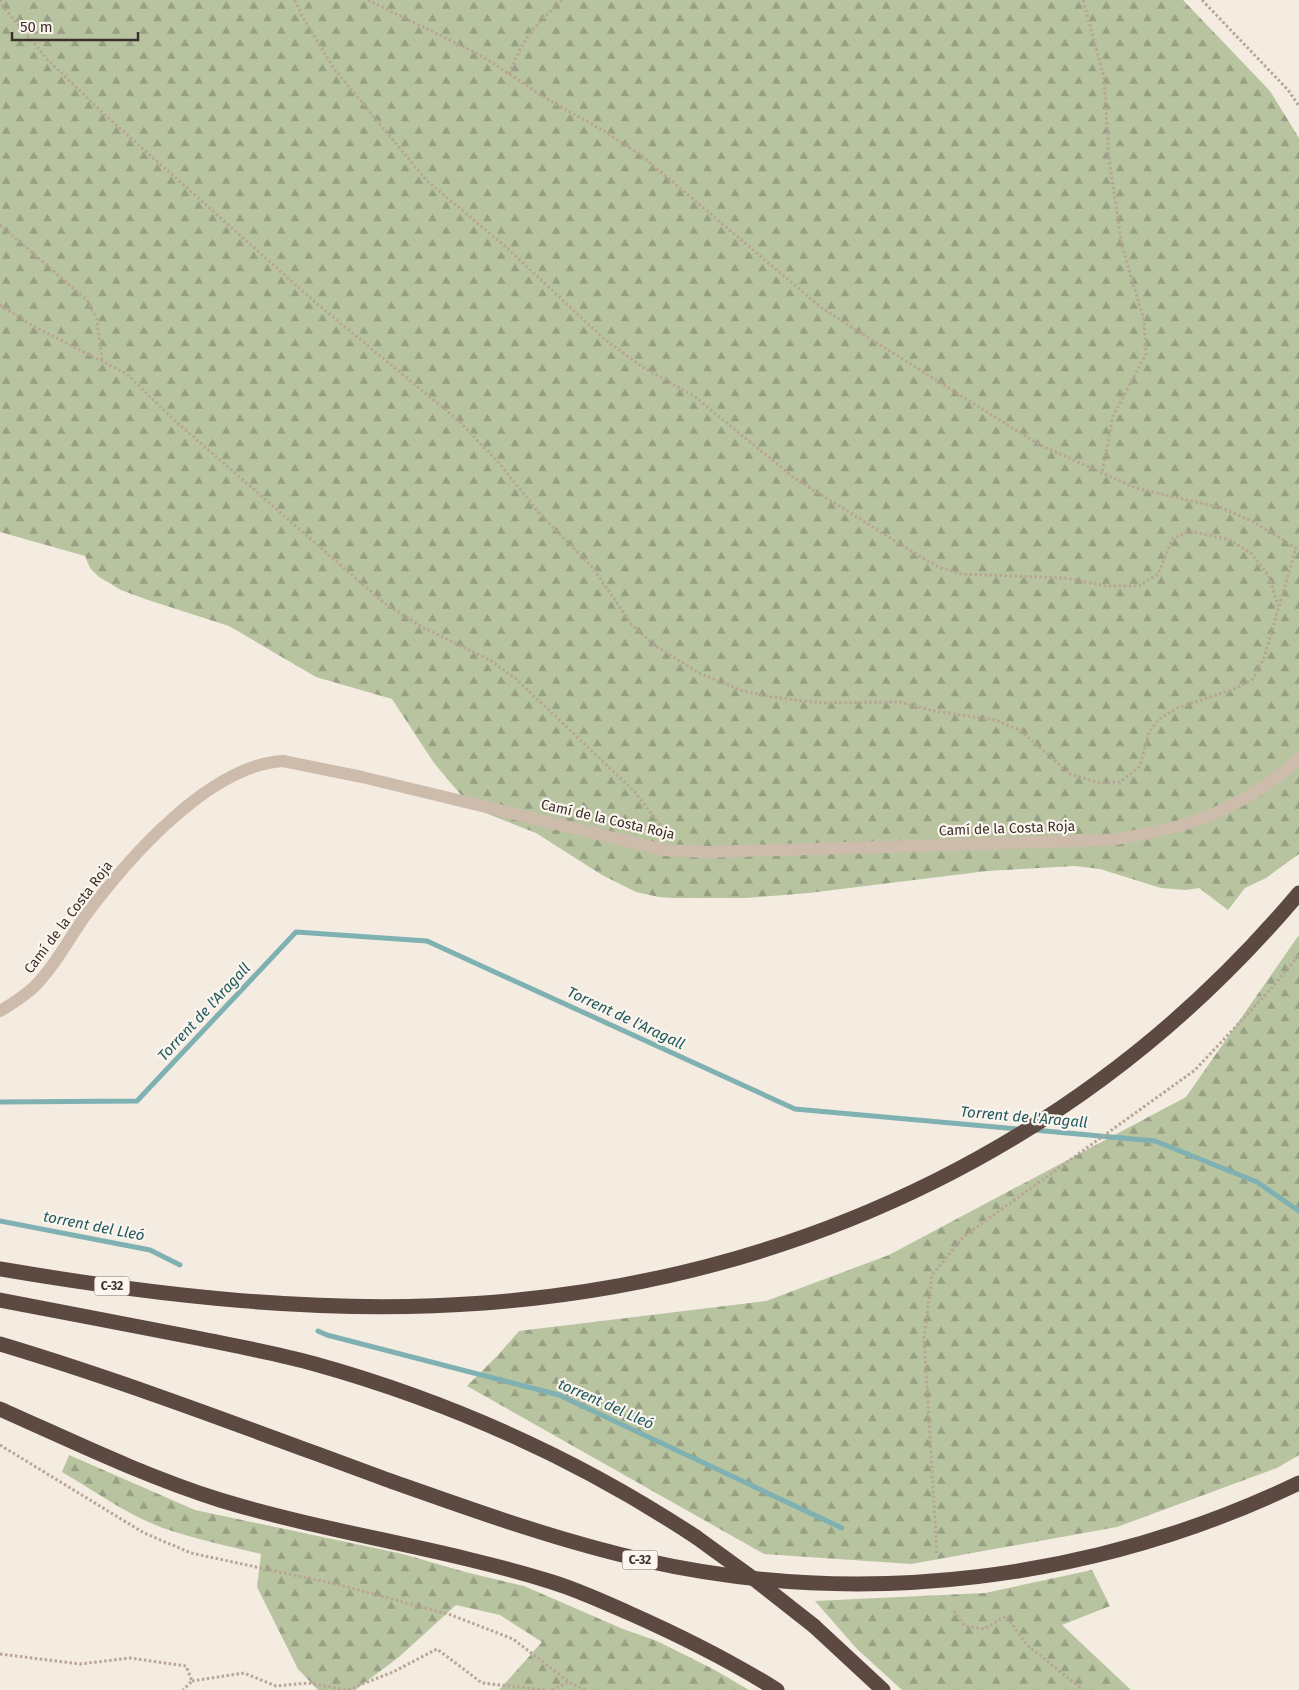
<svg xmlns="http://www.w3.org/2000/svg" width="1299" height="1690" viewBox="0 0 1299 1690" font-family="'Fira Sans',sans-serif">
<defs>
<pattern id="forest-firs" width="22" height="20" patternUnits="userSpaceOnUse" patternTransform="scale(1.25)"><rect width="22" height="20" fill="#b8c4a0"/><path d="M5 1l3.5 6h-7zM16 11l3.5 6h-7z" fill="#97a083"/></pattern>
</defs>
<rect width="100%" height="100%" fill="#f4ebe1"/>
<g fill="url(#forest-firs)">
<path d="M0,0H1183L1270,91L1299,138V854L1266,878L1245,888L1228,910L1199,888L1186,890L1161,888L1100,869L1075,866L987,871L809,893L746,898H672L659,897L636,892L602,875L536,833L488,814L466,801L434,763L392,699L316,677L229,626L145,599L121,590L99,577L90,568L85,556L0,532Z"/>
<path d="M1299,935V1455L1277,1468L1117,1527L911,1564L764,1554L467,1386L499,1354L519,1331L766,1301L889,1255L1186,1097Z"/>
<path d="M69,1455L195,1510L403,1554L465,1572L524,1586L623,1629L657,1641L713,1669L749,1690H499L542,1642L500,1615L456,1605L399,1657L355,1690H318L298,1669L257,1587L261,1554C228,1546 195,1539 163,1528C127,1515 95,1491 62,1472Z"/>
<path d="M1092,1570L1110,1606L1062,1625L1131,1690H902L857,1649L815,1601L985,1593Z"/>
</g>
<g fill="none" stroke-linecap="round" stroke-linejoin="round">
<g stroke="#7fb0b2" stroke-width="5">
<path d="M0,1102L137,1101L296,932L427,941L795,1109L1018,1129"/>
<path d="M1034,1130L1155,1141L1257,1182L1299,1211"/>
<path d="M0,1221L150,1250L180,1265"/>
<path d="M318,1331L327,1335L559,1395L842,1528"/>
</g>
<g stroke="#b9a596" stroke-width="3" stroke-dasharray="2.5 2.5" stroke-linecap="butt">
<path d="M0,0L4,8L48,60L104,114L316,303L458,420L499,463L540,514L593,568L632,625L654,645L699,673L743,691L772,697L820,703L900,702L934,711L996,720L1021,731L1070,774L1100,783L1120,782L1140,766L1149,732L1159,719L1177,708L1234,689L1253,679L1264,658L1296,548"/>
<path d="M295,0L302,16L335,70L427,181L506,247L603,338L641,366L694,396L793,477L919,556L941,568L962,574L1065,578L1106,586H1139L1158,574L1173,538L1191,531L1230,540L1251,553L1269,576L1278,606"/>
<path d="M368,0L480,55L547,99L604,131L642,156L823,309L1038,444L1136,488L1222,508L1254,522L1299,550"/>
<path d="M1083,0L1104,77L1109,159L1122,246L1144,320L1146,354L1113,416L1102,473"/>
<path d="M1202,0L1288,90L1299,106"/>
<path d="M509,74C523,39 534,26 562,0"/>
<path d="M0,225L87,300L97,320L102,360"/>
<path d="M0,305L33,326L127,374L173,419L384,603L422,627L490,660L516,679L635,792L664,830V837"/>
<path d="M0,1445L144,1533L191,1553L340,1585L451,1615L513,1639L569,1682L585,1690"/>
<path d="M937,1553L924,1338L932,1275L963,1237L1195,1070L1270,990L1299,955"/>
<path d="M954,1611L965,1626L984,1629L1006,1616L1027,1645L1083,1690"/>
<path d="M0,1654L80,1664L130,1658L186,1666L192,1681L183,1690"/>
<path d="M192,1681L244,1673L276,1686L308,1683L347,1690L393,1672L437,1649L482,1683L546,1690"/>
<path d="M552,1690L569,1682"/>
</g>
<path stroke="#cdbbac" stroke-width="12" d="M0,1011C12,1004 24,996 34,987C54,967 67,942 83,919C125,862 208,765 283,761L362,777L664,850L708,852L1111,840C1170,830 1209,822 1260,789C1273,780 1288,770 1299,758"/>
<g stroke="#5c4a42" stroke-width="15">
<path d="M0,1269C159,1296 323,1315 484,1303C804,1279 1092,1140 1299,893"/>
<path d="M0,1300C66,1313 131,1325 197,1338C236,1346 276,1353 315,1364C451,1402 578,1459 696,1537"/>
<path d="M0,1344C130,1383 257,1432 385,1479C470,1509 555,1540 643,1560C863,1610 1097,1580 1299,1483"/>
<path d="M0,1409C72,1441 144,1476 220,1500C329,1533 443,1548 552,1582C578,1590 604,1602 629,1613C681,1636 729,1660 777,1690"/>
<path d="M814,1626L883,1690"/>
</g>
<path stroke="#5c4a42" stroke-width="15" d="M696,1537L758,1582L814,1626"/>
</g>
<g text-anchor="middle" stroke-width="4.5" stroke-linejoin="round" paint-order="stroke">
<g fill="#fbf5ee" stroke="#756b66" stroke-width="1">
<rect x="94.5" y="1276.5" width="35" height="19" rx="4"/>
<rect x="622.5" y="1550.5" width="35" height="19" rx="4"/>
</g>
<g font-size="12" font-weight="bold" fill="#3b302b">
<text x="112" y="1290">C-32</text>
<text x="640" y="1564">C-32</text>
</g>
<g font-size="14" fill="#3b302b" stroke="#fbf5ee">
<text transform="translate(608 819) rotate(13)" y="5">Camí de la Costa Roja</text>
<text transform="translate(1007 828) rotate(-2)" y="5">Camí de la Costa Roja</text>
<text transform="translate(68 917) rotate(-53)" y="5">Camí de la Costa Roja</text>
</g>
<g font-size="15" font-style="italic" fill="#1f5a5e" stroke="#fbf5ee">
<text transform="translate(204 1012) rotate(-47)" y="5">Torrent de l'Aragall</text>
<text transform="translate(626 1018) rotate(25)" y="5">Torrent de l'Aragall</text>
<text transform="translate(1024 1117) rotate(5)" y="5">Torrent de l'Aragall</text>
<text transform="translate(94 1226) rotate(11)" y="5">torrent del Lleó</text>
<text transform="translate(606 1404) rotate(24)" y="5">torrent del Lleó</text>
</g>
</g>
<path d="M12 32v8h126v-8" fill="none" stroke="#3b302b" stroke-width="2.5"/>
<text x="20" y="32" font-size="15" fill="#3b302b" stroke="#fbf5ee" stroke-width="4" paint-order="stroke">50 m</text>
</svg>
